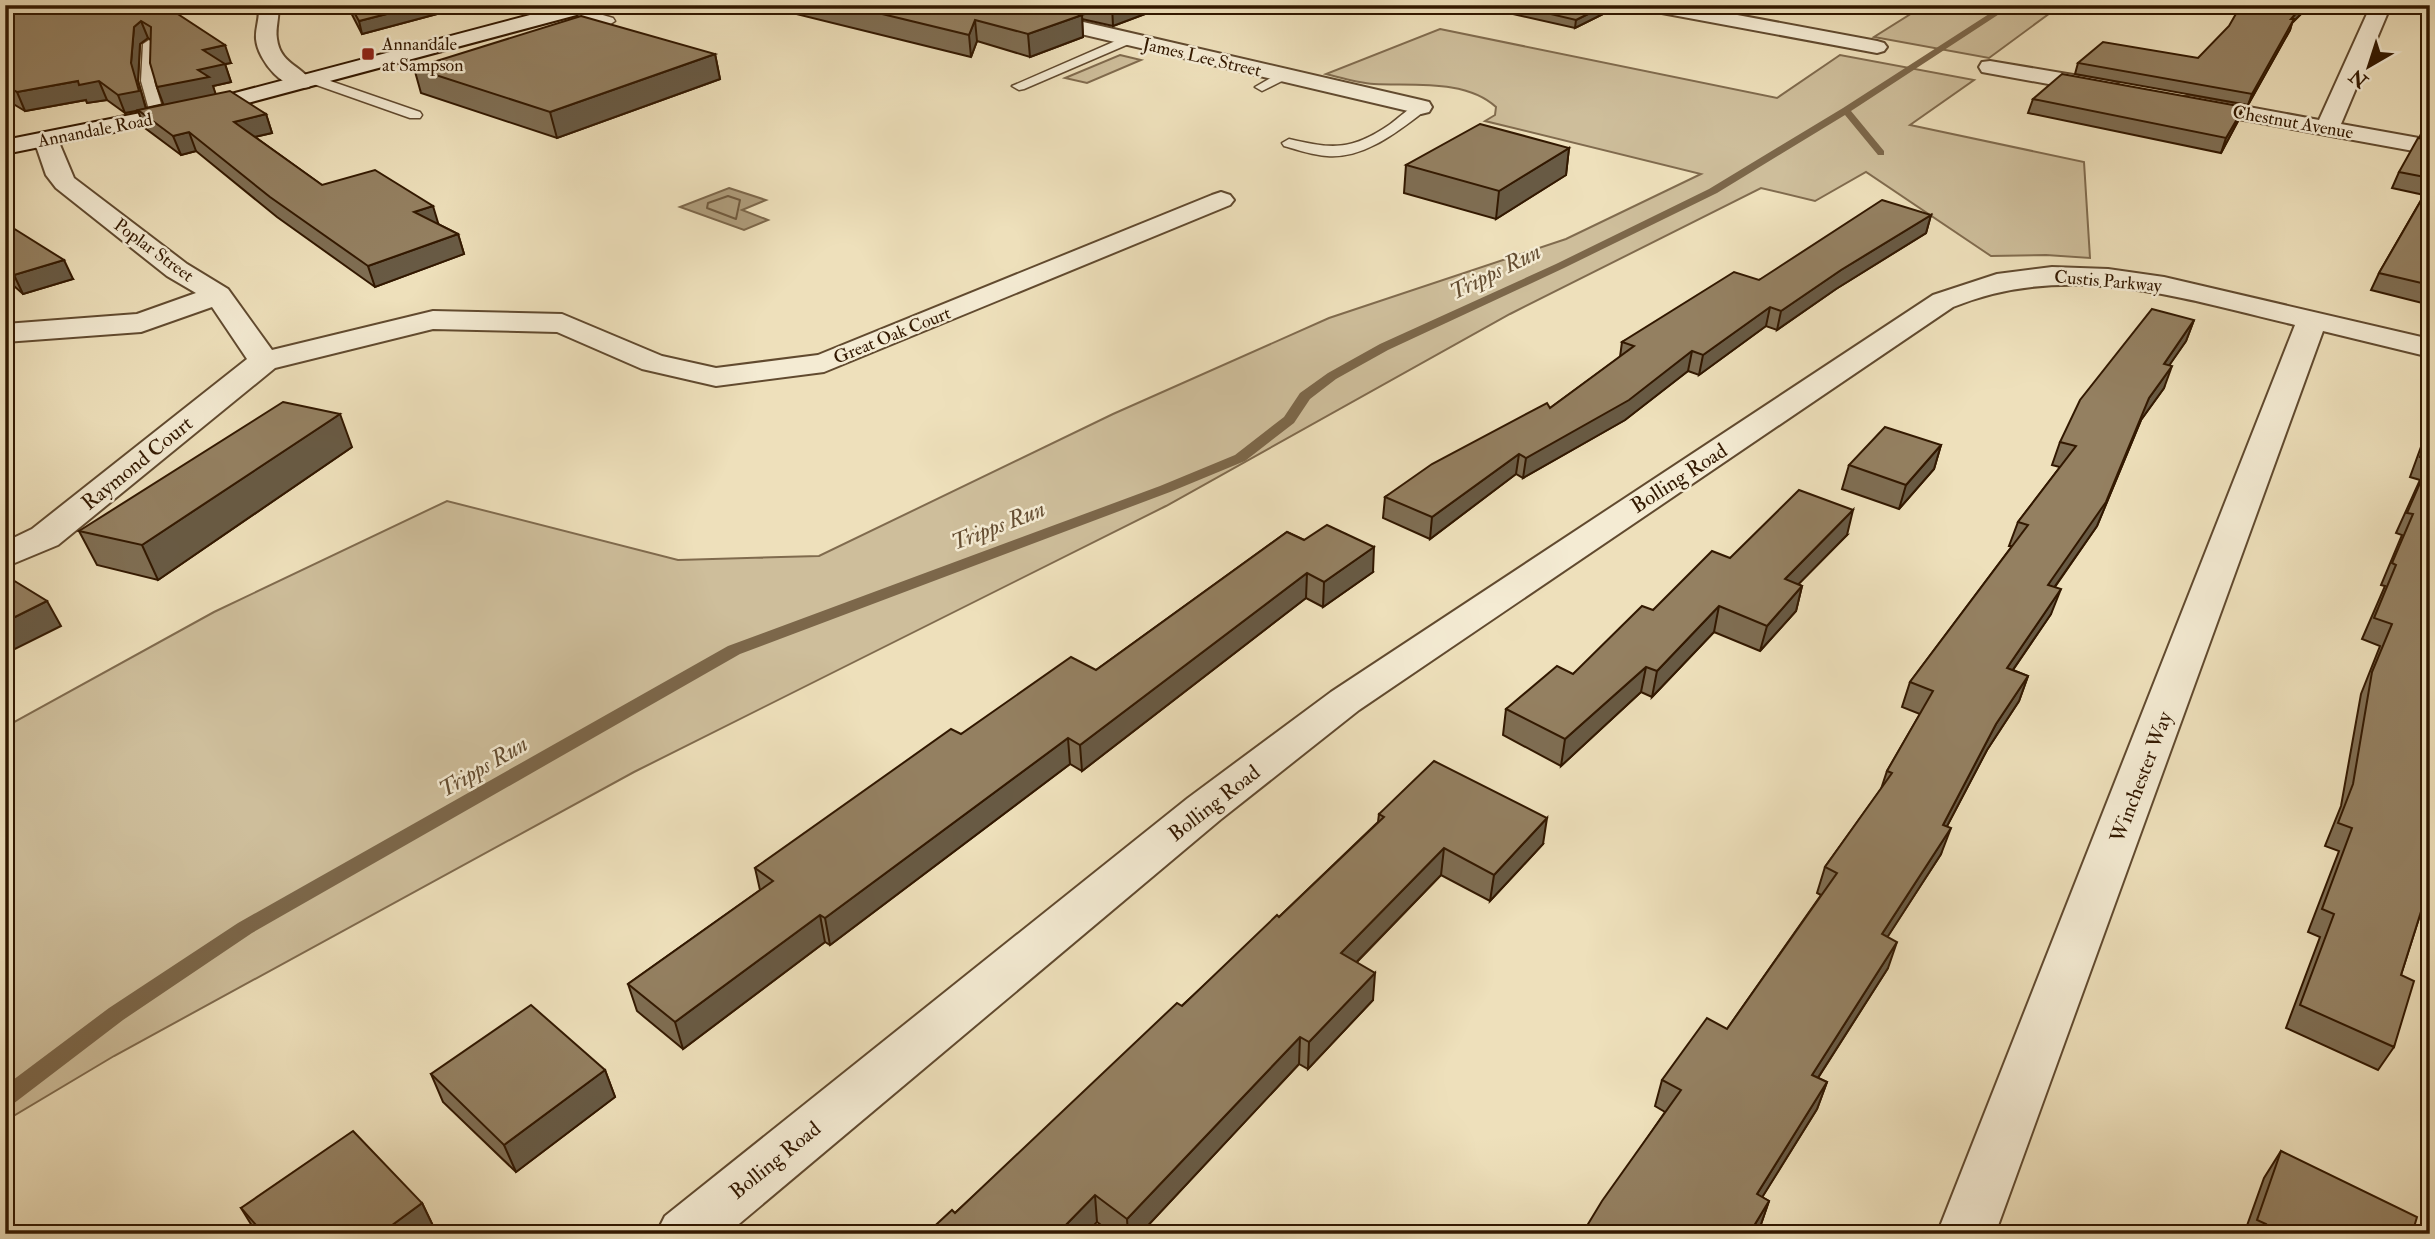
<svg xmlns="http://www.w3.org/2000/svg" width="2435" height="1239" viewBox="0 0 2435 1239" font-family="'IM FELL Double Pica',serif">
<rect width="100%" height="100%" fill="#eee0bb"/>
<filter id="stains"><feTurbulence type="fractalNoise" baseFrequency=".00286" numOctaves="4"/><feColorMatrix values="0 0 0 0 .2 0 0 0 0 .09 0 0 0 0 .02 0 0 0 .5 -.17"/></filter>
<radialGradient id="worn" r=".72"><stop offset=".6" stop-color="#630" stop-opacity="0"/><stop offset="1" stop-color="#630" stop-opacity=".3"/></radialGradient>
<g fill="#cebe9b" stroke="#806b4e" stroke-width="2">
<path d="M1925,5H2061L1989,58L1874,37Z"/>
<path d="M1440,29L1777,98L1840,55L1974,80L1910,125L2084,162L2090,258L2046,255L1991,256L1866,172L1815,201L1761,188L1510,314L1166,506L634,772L114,1056L5,1121V727L214,612L447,501L678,560L819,556L1113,414L1329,318L1566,239L1701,174L1485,121L1495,115L1496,107C1466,79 1412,86 1374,84C1358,83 1342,78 1326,74Z"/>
<path d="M1120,55L1141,60L1087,83L1065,78Z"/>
</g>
<path fill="#ae9c7b" stroke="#7c674a" stroke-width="2" d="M729,188L766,200L742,210L768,220L744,230L680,207Z"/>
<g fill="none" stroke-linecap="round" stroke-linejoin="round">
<path stroke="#705a3e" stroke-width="2" d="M728,196L740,200L736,219L707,208L708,203Z"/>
<path fill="#7c674a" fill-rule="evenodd" d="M2003,5H2013L1851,111L1884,151V155H1878L1845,115L1717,193L1564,268L1388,350L1336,379L1310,399L1294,423L1245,461L1170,492L740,654L252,933L123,1020L13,1104L5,1107V1086L109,1008L238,923L728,646L1160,486L1235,455L1284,417L1300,393L1328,373L1380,344L1556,264L1709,189L1843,108Z"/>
<defs>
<g id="service">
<path d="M572,6L613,18L615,21L609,25L568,12V8Z"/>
<path d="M1127,36L1131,37V43L1024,89L1019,90L1012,86Z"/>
<path d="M149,40L155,44L154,81L165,117L158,121L151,117L141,81L143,44Z"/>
<path d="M1283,71L1288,72V78L1262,91L1255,87Z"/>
<path d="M313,75L420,112L422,115L420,118H410L308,82L307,79Z"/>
<path d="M1421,103L1428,107L1426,110C1398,131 1365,159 1327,156C1313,155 1298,150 1284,146L1282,143L1289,139C1332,149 1351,151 1389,125C1399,118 1409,107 1421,103Z"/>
</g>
<g id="minor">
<path d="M258,5H278C280,17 275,27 277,39C280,63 300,65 312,82L309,87C285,93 258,61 256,39C255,27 261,17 258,5Z"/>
<path d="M973,5H1010L1421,100L1429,102L1432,107L1429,112L1421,114L983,11Z"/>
<path d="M1641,5H1684L1877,41L1884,43L1887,47L1884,51L1877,53L1651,11Z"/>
<path d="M2371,5H2391L2341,124L2430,140V154L2189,110L2181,108L2178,103L2181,98L2189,96L2319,120Z"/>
<path d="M1990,61L2109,81L2117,83L2120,88L2117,93L2109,95L1982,72L1979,67L1982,62Z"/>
<path d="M46,133L54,135L58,140L74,178L187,264L228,289L272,350L433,311L562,314L662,356L716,368L818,355L1212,195L1221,192L1230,195L1234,200L1230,205L824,372L716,386L642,369L557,332L433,329L275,368L58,545L5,567V542L32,529L247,359L212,307L141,332L5,342V324L137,314L196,293L167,276L56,188L46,175L34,140L38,135Z"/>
<path d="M2052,267L2108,269L2164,277L2430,339V357L2323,331L1995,1234H1937L2295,325C2182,298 2067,260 1953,307L1359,710L1220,820L727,1234H656L665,1216L1188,798L1331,692L1933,295L1997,274Z"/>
</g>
<path id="secondary" d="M568,5H602L599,9L218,111L5,154V140L216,98Z"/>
</defs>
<use href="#service" stroke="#614a2f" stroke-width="3"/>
<use href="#minor" stroke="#614a2f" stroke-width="4"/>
<use href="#secondary" stroke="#321800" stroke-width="4"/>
<use href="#service" fill="#f4ebd3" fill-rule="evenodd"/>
<use href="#minor" fill="#f4ebd3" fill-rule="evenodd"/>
<use href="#secondary" fill="#f4ebd3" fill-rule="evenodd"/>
</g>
<g fill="#7f6e53" stroke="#321800" stroke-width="2" fill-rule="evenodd">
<path d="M5,5H164L231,63L225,64L231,82L213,86L215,94L266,114L272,133L255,137L322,185L438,224L458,234L464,254L375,287L277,217L196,151L181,155L145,128L138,111L125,113L107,100L87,103L86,100L25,111L5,99ZM148,38L151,40L157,87L164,104L146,108L138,81L140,44Z"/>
<path d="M347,5H435L437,14L362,34Z"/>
<path d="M787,5H1169L1113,26L1082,19L1083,37L1030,57L977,41L971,57L788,12Z"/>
<path d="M1473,5H1621L1575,28Z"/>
<path d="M2303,12L2292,23L2290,30L2248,105L2075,74L2078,63L2198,58Z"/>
<path d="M715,54L720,79L557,138L421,93L414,68Z"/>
<path d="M2033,99L2238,121L2221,153L2028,113Z"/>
<path d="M2430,115V138L2420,136Z"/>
<path d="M2430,139V305L2371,290L2379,273L2424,195L2392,188L2399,172Z"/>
<path d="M1569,148L1566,175L1496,219L1404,193L1406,165Z"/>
<path d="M1931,215L1926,233L1836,289L1777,330L1766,326L1699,375L1688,371L1625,420L1523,478L1516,474L1430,539L1383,518L1385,497L1550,408L1620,357L1622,342L1759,280Z"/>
<path d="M5,223L73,279L23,294L5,278Z"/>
<path d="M2194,320L2186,341L2169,365L2164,388L2141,420L2097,526L2055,587L2051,614L2013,670L2028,676L2019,701L1987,750L1947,826L1941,854L1887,937L1888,968L1818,1078L1827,1082L1817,1109L1762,1197L1769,1201L1760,1227L1756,1234H1582L1665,1112L1655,1106L1662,1080L1727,1029L1821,895L1817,893L1825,867L1881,789L1887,771L1920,714L1902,707L1910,682L2012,546H2009L2018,522L2060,467L2052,465L2060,442Z"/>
<path d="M2430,422V888L2429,887L2401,975L2394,1047L2378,1070L2286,1028L2320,937L2308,932L2339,851L2325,846L2341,806L2361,694L2380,646L2362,639L2385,586L2381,585L2402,535L2396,533L2420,480L2410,477Z"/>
<path d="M1941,445L1934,469L1899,509L1842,489L1849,465Z"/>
<path d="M352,447L158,580L97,565L79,531Z"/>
<path d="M1287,532L1373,572L1323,607L1306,598L1082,771L1070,764L830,945L825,942L683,1049L637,1011L628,984L760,890L755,868L961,734L1096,670Z"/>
<path d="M1847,535L1798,584L1802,586L1796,611L1760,651L1714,632L1652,697L1641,692L1561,766L1503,735L1506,709L1573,674L1653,610L1730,558Z"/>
<path d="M1379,814L1543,844L1490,901L1441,875L1357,962L1373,1000L1308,1069L1299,1064L1140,1234H1113L1097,1222L955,1213L1279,917L1378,822Z"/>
<path d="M605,1070L615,1097L516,1172L443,1102L431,1074Z"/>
<path d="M2281,1151L2412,1234H2244L2264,1178Z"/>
<path d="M422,1203L435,1230L430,1234H257L241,1208Z"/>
</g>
<g fill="#685a44" stroke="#321800" stroke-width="2">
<path d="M422,5H435L437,14L362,34L359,21Z"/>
<path d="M1112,5H1169L1113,26Z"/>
<path d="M1606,5H1621L1575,28L1576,20Z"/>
<path d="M2303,5H2305L2303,12L2292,23L2290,30L2248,105L2252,94L2291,19Z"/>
<path d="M1082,15L1083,37L1030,57L1028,34Z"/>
<path d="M975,20L977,41L971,57L969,35Z"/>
<path d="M141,21L148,38L140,44L138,81L146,109L125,113L118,95L131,63L134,27Z"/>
<path d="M225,45L231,63L225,64L231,82L213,86L216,95L164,106L157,87L198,70L203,50Z"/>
<path d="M715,54L720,79L557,138L550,112Z"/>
<path d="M78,81H99L107,100L87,103L86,100L25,111L17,92Z"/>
<path d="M2244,107L2238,121L2221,153L2226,138Z"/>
<path d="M266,114L272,133L241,140L234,122Z"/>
<path d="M189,132L196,151L181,155L173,136Z"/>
<path d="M1569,148L1566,175L1496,219L1499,191Z"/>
<path d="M433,206L439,226L414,212Z"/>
<path d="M1931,215L1926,233L1836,289L1777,330L1781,311L1841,270Z"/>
<path d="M458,234L464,254L375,287L368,266Z"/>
<path d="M64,260L73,279L23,294L14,275Z"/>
<path d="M1770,307L1766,326L1699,375L1703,355Z"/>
<path d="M2194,320L2186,341L2155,386L2164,364Z"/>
<path d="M1692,351L1688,371L1625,420L1523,478L1526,458Z"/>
<path d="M2172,366L2164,388L2141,420L2097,526L2039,609L2048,585L2149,398Z"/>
<path d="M340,414L352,447L158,580L142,545Z"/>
<path d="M1941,445L1934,469L1899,509L1906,485Z"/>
<path d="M1519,454L1516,474L1430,539L1432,517Z"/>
<path d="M1853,510L1847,535L1779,604L1785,579Z"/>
<path d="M1374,547L1373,572L1323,607L1324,582Z"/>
<path d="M1307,573L1306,598L1082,771L1080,745Z"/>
<path d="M1802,586L1796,611L1760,651L1767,626Z"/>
<path d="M2061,589L2051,614L1997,693L2007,668Z"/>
<path d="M47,601L61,626L5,654V622Z"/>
<path d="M1719,606L1714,632L1652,697L1657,671Z"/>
<path d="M1646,667L1641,692L1561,766L1565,739Z"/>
<path d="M2028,676L2019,701L1987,750L1934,851L1943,825L1996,724Z"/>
<path d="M1068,738L1070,764L830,945L825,918Z"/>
<path d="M1547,818L1543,844L1490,901L1494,875Z"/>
<path d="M1951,828L1941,854L1872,961L1882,934Z"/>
<path d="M1444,848L1441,875L1339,980L1341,953Z"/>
<path d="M820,915L825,942L683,1049L675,1022Z"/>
<path d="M1897,942L1888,968L1803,1101L1812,1075Z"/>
<path d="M1375,973L1373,1000L1308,1069L1309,1042Z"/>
<path d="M1300,1037L1299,1064L1140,1234H1128L1127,1219Z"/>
<path d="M605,1070L615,1097L516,1172L504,1145Z"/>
<path d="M1827,1082L1817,1109L1748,1220L1757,1194Z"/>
<path d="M1095,1195L1097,1222L1086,1234H1057Z"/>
<path d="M1769,1201L1760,1227L1756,1234H1749Z"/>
<path d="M422,1203L435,1230L430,1234H380Z"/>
</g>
<g fill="#948061" stroke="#321800" stroke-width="2">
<path d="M5,5H164L225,45L203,50L225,64L198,70L209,77L157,87L150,63L151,27L141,21L134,27L131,63L139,91L118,95L99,81L79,85L78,81L17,92L5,86Z"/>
<path d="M350,5H422L359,21Z"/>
<path d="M845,5H1037L1082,15L1028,34L975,20L969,35Z"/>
<path d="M1512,5H1606L1576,20Z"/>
<path d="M2241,5H2303L2291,19H2294L2252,94L2078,63L2103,42L2198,58L2229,26Z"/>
<path d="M581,16L715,54L550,112L414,68Z"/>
<path d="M2062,74L2244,107L2226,138L2033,99Z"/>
<path d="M230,91L266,114L234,122L322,185L375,170L433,206L414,212L458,234L368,266L270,197L189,132L173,136L138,110Z"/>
<path d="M1480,124L1569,148L1499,191L1406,165Z"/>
<path d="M2418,138L2430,139V178L2399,172Z"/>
<path d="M2430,185V285L2379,273Z"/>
<path d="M1882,200L1931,215L1841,270L1781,311L1770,307L1703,355L1692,351L1629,400L1526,458L1519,454L1432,517L1385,497L1432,464L1547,403L1550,408L1634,346L1622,342L1734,272L1759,280Z"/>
<path d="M5,223L64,260L14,275L5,267Z"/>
<path d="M2152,309L2194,320L2164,364L2172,366L2149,398L2106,502L2048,585L2061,589L2007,668L2028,676L1996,724L1943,825L1951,828L1882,934L1897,942L1812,1075L1827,1082L1757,1194L1769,1201L1749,1234H1582L1602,1201L1681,1090L1662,1080L1707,1018L1727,1029L1837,873L1825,867L1892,773L1887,771L1933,691L1910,682L2028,525L2018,522L2076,446L2060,442L2080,400Z"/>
<path d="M283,402L340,414L142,545L79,531Z"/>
<path d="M1885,427L1941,445L1906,485L1849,465Z"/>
<path d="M2430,430V459L2420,457Z"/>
<path d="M2430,460V883L2401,975L2414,981L2394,1047L2300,1005L2334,914L2322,909L2352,828L2338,823L2353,784L2372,672L2392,624L2374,618L2396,565L2392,563L2413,514L2407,513Z"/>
<path d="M1799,490L1853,510L1785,579L1802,586L1767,626L1719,606L1657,671L1646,667L1565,739L1506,709L1557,666L1573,674L1642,606L1653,610L1712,551L1730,558Z"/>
<path d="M1327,525L1374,547L1324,582L1307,573L1080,745L1068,738L825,918L820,915L675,1022L628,984L773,881L755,868L951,729L961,734L1071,657L1096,670L1287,532L1304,540Z"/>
<path d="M8,577L47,601L5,622V578Z"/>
<path d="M1434,761L1547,818L1494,875L1444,848L1341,953L1375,973L1309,1042L1300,1037L1127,1219L1095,1195L1057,1234H926L952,1210L955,1213L1177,1003L1182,1006L1277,915L1279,917L1384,817L1379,814Z"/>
<path d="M531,1005L605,1070L504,1145L431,1074Z"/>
<path d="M353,1131L422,1203L380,1234H264L241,1208Z"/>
<path d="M2281,1151L2417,1217L2412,1234H2262L2266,1224L2257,1220Z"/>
</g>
<rect fill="#8f2418" stroke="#f4ebd3" stroke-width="2.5" x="361" y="47" width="14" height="14" rx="3.5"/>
<g text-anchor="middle" stroke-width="5" stroke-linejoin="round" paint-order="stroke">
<g font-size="18" fill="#321800" stroke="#f4ebd3" text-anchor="start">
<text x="382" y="50">Annandale<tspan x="382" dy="21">at Sampson</tspan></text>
</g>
<g font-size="18" fill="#321800" stroke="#f4ebd3">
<text transform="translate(1202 57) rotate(13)" y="6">James Lee Street</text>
<text transform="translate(2293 122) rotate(10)" y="6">Chestnut Avenue</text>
<text transform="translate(95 130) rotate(-11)" y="6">Annandale Road</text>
<text transform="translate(154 250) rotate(36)" y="6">Poplar Street</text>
<text transform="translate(2108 281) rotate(5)" y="6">Custis Parkway</text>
<text transform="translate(892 335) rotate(-22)" y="6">Great Oak Court</text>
</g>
<g font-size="21" fill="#321800" stroke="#f4ebd3">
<text transform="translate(137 463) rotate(-39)" y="7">Raymond Court</text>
<text transform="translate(1679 478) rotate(-33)" y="7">Bolling Road</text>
<text transform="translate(2141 777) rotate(-69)" y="7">Winchester Way</text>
<text transform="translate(1214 803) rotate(-38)" y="7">Bolling Road</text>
<text transform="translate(775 1160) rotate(-39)" y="7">Bolling Road</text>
</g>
<g font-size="23" font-style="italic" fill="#644d31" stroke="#f4ebd3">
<text transform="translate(1495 271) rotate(-26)" y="8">Tripps Run</text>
<text transform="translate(998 525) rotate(-21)" y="8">Tripps Run</text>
<text transform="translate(483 766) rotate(-30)" y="8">Tripps Run</text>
</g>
</g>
<rect width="2435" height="1239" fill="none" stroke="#eee0bb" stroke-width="28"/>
<rect x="7" y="7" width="2421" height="1225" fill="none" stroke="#321800" stroke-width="3.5"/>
<rect x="14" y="14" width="2407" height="1211" fill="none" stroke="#321800" stroke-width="2"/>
<g transform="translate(2369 66) rotate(219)" stroke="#f4ebd3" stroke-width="5" paint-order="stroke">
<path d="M0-5L12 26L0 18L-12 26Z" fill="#321800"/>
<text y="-10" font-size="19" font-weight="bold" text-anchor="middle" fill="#321800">N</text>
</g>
<rect width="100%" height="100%" filter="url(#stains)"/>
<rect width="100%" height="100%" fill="url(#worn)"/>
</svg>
